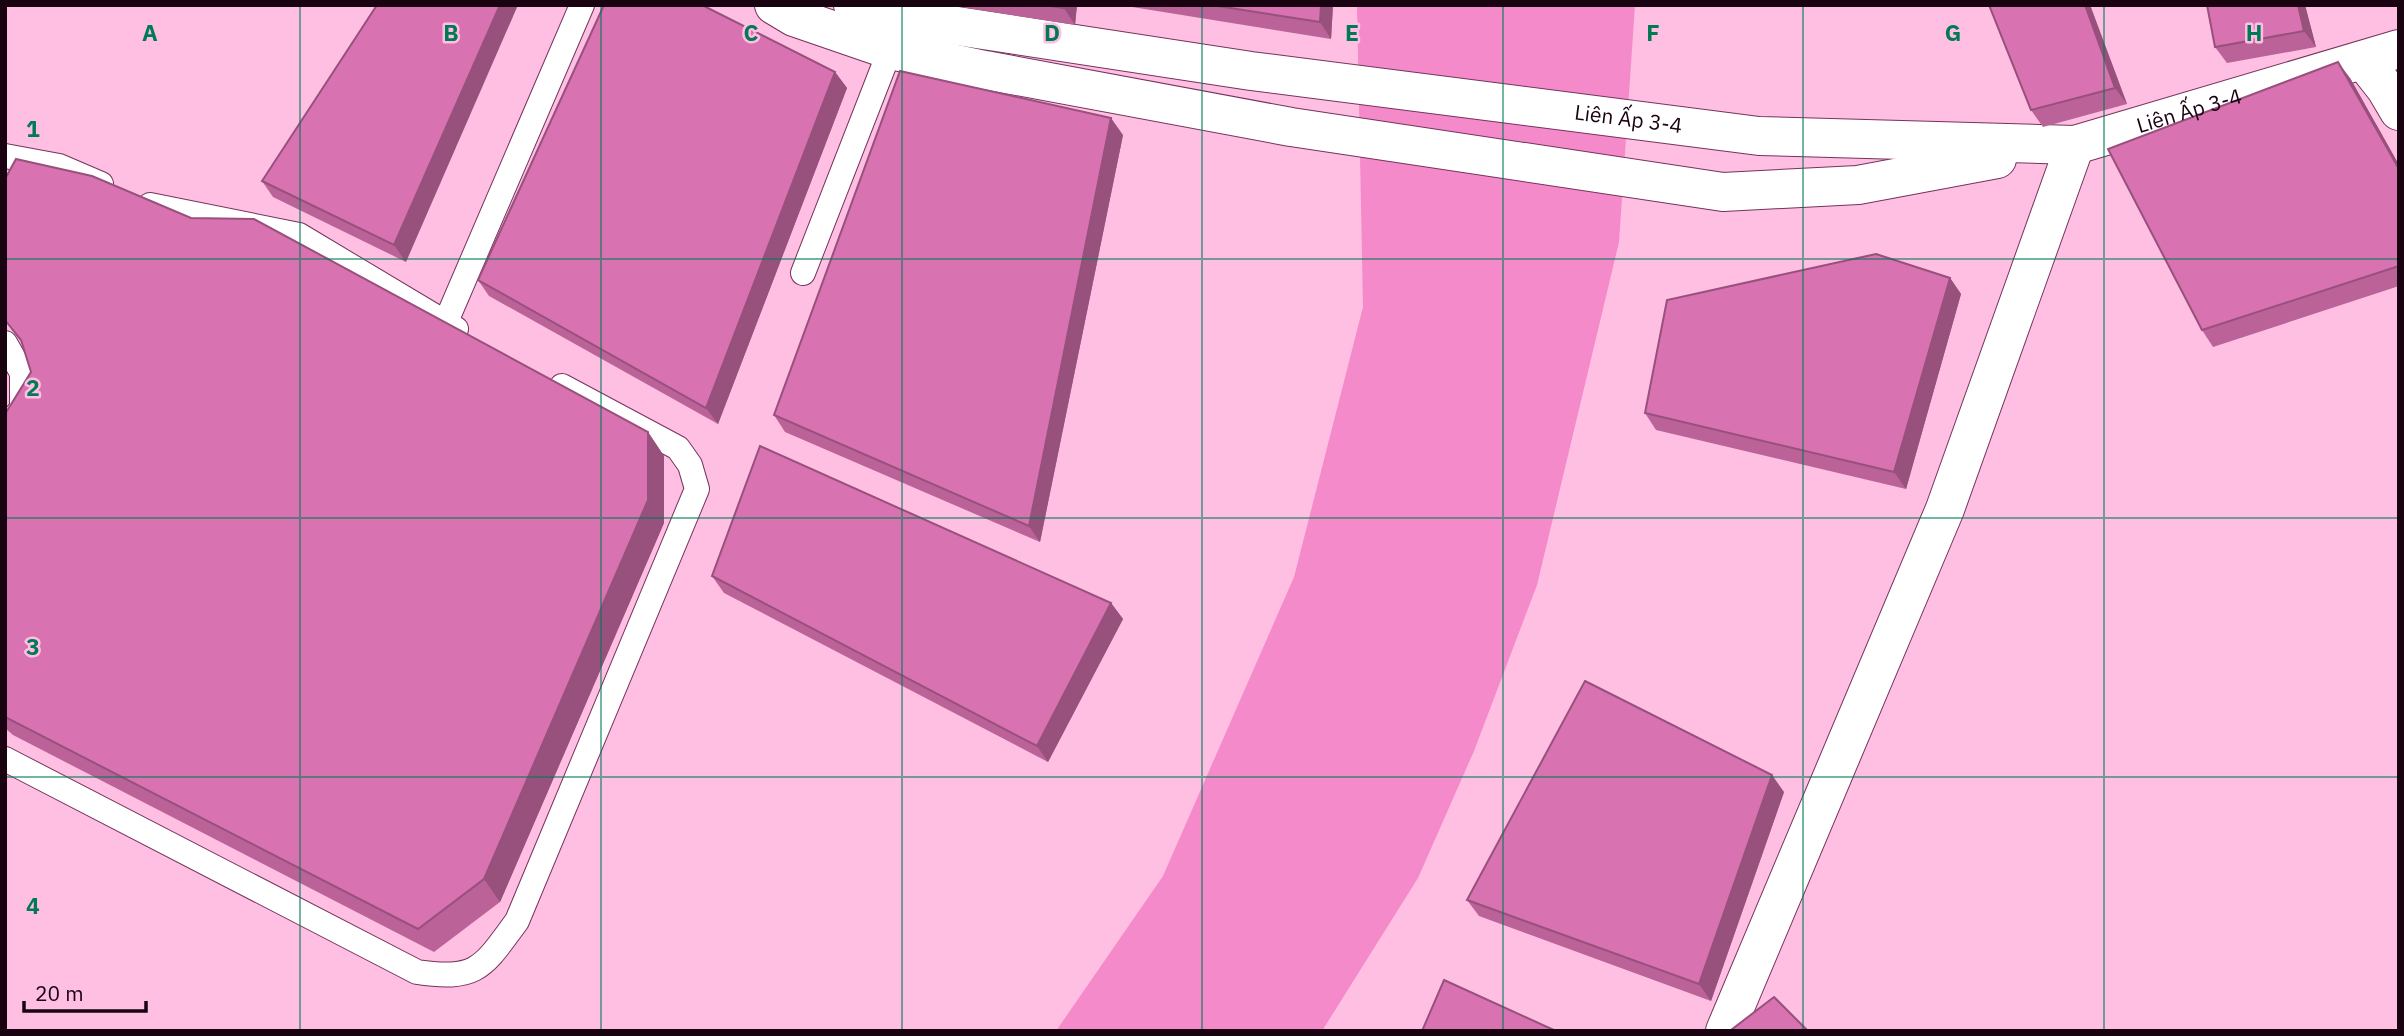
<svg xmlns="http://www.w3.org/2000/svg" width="2404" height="1036" viewBox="0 0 2404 1036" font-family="'IBM Plex Sans',sans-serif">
<rect width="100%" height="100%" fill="#febfe3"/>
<path fill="#f48aca" d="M1357,5H1635L1619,242L1537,585L1474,751L1418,878L1322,1031H1056L1163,876L1294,577L1363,307Z"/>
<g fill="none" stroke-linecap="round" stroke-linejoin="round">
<defs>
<g id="service">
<path d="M5,156L59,166L101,184"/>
<path d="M150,205L299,235L456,329"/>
<path d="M803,273L890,50"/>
<path d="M445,324L582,5"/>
<path d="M5,343L22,373V408L5,430"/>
<path d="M5,759L417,972C478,981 483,967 517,921L697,489L690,465L678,448L562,386"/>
</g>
<g id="minor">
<path d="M774,5L794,17L890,50L985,70L1291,127L1723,192L1858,185L1997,159"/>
<path id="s1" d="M853,5L918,20L1251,71L1759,136L2075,145L2399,49"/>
<path d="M2364,61L2386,89L2399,111"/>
<path d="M1725,1031L1945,509L2075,145"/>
</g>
</defs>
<use href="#service" stroke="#75335c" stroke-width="26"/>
<use href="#minor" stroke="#75335c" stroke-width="40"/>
<use href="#service" stroke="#fff" stroke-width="24"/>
<use href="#minor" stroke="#fff" stroke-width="38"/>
</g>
<g fill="#bb6298">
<path d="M377,5L406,262L273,197L262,181Z"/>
<path d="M948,5H1077L1075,25Z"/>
<path d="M1125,5H1333L1331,39L1126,6Z"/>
<path d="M1989,5H2090L2127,104L2043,127L2031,110Z"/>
<path d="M2207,5H2305L2316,47L2227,63L2215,47Z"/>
<path d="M835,72L847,88L718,424L489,296L478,280Z"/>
<path d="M2350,78L2399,165V286L2213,347L2202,330Z"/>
<path d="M1123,135L1040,542L785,432L774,415Z"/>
<path d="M5,179L648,432L664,456V523L500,902L434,952L13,735L5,728V414L31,372L22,343L5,321Z"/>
<path d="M1950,278L1961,294L1906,489L1656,430L1645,413Z"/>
<path d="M712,576L1111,603L1123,619L1048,762L724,593Z"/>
<path d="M1784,792L1711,1001L1479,916L1467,900Z"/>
</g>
<g fill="#98507c">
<path d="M500,5H518L406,262L394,245Z"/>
<path d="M1064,5H1077L1075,25L1064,8Z"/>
<path d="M1321,5H1333L1331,39L1320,22Z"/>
<path d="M2085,5H2090L2127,104L2115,88Z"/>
<path d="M2298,5H2305L2316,47L2304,31Z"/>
<path d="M2338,62L2350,78L2399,165V169Z"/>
<path d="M835,72L847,88L718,424L706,408Z"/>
<path d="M1111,118L1123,135L1040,542L1029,526Z"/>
<path d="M1950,278L1961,294L1906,489L1894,472Z"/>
<path d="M648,432L664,456V523L500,902L484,879Z"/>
<path d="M1111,603L1123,619L1048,762L1037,746Z"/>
<path d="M1772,775L1784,792L1711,1001L1699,984Z"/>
</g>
<g fill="#d972b1" stroke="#98507c" stroke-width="2">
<path d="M377,5H500L394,245L262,181Z"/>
<path d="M604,5H702L835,72L706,408L478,280Z"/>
<path d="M1044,5H1064V8Z"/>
<path d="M1211,5H1321L1320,22Z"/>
<path d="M1989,5H2085L2115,88L2031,110Z"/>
<path d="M2207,5H2298L2304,31L2215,47Z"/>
<path d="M2338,62L2399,169V266L2202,330L2108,149Z"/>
<path d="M900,71L1111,118L1029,526L774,415Z"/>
<path d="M16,159L92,176L191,218L254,219L648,432V500L484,879L418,929L5,717V414L31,372L21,340L5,320V179Z"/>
<path d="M1876,254L1950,278L1894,472L1645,413L1667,300Z"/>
<path d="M760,446L1111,603L1037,746L712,576Z"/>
<path d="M1585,681L1772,775L1699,984L1467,900Z"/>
<path d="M1444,980L1556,1031H1422Z"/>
<path d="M1774,997L1808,1031L1731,1030Z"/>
</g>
<path fill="none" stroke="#017955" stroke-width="2" stroke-opacity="0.55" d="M300,5V1031M601,5V1031M902,5V1031M1202,5V1031M1503,5V1031M1803,5V1031M2104,5V1031M5,259H2399M5,518H2399M5,777H2399"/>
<g text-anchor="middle" stroke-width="5" stroke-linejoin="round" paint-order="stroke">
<g font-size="21" fill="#1a0311" stroke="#febfe3">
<text dy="7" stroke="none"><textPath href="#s1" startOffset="1351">Liên Ấp 3-4</textPath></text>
<text dy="7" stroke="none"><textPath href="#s1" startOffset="784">Liên Ấp 3-4</textPath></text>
</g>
</g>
<g font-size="23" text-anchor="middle" font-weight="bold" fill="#017955" stroke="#febfe3" stroke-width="5" stroke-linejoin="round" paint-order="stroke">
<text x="150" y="41">A</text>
<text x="451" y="41">B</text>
<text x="751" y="41">C</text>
<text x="1052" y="41">D</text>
<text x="1352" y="41">E</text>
<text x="1653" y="41">F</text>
<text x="1953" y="41">G</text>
<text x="2254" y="41">H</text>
<text x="33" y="137">1</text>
<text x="33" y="396">2</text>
<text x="33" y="655">3</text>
<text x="33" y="914">4</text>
</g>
<rect width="2404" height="1036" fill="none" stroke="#1a0311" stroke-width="14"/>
<path d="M24 1001v10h122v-10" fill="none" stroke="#1a0311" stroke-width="3.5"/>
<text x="35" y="1001" font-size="21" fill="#1a0311" stroke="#febfe3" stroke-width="5" paint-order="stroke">20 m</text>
</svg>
